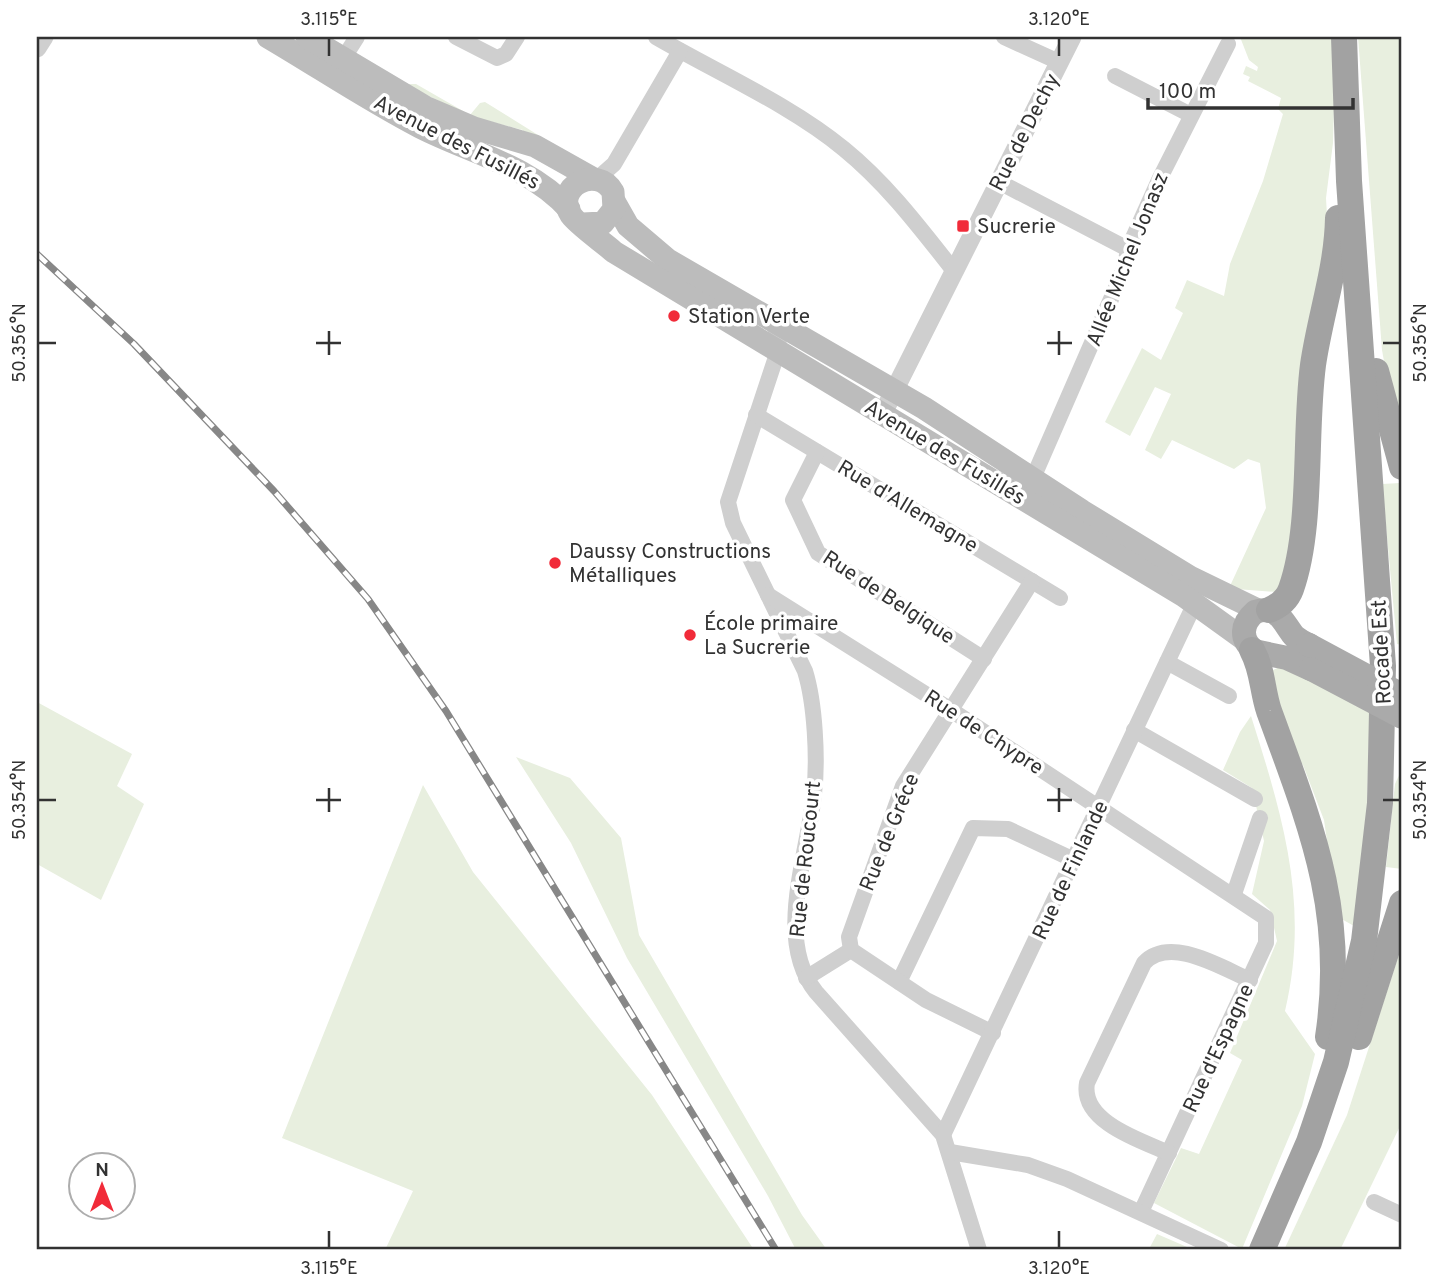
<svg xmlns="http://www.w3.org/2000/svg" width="1439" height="1287" viewBox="0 0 1439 1287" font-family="Overpass,sans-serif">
<rect width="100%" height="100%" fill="#fff"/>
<g fill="#e8efdf">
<path d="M1240,37H1336L1333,143L1326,198L1329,252L1292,546L1277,592L1236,589L1230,586L1266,508L1260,463L1248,459L1234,469L1172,440L1161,459L1145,450L1171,394L1155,387L1130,436L1105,422L1142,348L1161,360L1183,313L1175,308L1187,280L1224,296L1230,264L1263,181L1283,114L1278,109L1281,98L1248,81L1250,77L1243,74L1246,66L1257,71L1258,67L1249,60Z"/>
<path d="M1358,37H1402V443L1393,412L1382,350Z"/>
<path d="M405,84H416L470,115L480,103L485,102L562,150L522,135L523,130L488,121L486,124L448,110L449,106L415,89L412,92L403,87Z"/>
<path d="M1400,483L1402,488V645L1397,644L1382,484Z"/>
<path d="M1282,666L1370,709L1366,832L1354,926L1338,917L1324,820L1303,765L1296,758L1272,679L1273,670Z"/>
<path d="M37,702L132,754L117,786L144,804L101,900L37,864Z"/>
<path d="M1251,716C1283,817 1310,905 1285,1011L1315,1054L1302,1106L1242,1249L1154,1203L1181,1148L1199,1154L1242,1060L1230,1053L1277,941L1270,910L1252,894L1264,841L1252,788L1223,770L1240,732Z"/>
<path d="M516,757L570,778L621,838L639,935L802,1215L827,1250H796L768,1196L627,958L571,843Z"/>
<path d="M1402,769V869L1386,867L1395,784Z"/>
<path d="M423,785L473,872L652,1095L754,1250H385L413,1191L282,1138Z"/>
<path d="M1402,945V1122L1340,1250H1284L1347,1115Z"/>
<path d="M1157,1234L1194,1250H1140L1149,1249Z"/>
</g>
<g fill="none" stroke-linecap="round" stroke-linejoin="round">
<g stroke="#cfcfcf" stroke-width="16">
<path d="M456,37L497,58L506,54L517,37"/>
<path d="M656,37C716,72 791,105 844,149C887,184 920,228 954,271"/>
<path d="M1004,37L1059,62"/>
<path d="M343,59L357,37"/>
<path d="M1115,76L1191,115"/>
<path d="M597,179L614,164L680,51"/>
<path d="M999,182L1128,249"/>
<path d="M772,322L779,336L778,351L728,502L733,523L805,671C815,703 818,760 814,794C808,855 774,940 816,992L943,1135L979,1250"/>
<path d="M756,415L1060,598"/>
<path d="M817,452L793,500L818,553L984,659"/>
<path d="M1033,478L1125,267L1128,249L1160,178L1228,44"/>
<path d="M768,595L951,710L1266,918V943L1141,1212"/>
<path d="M1167,662L1229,696"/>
<path d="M1134,730L1255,799"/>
<path d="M1234,894L1260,818"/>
<path d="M806,978L851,950"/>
<path d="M899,982L973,828L1008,829L1074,860"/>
<path d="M993,1033L926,1000L851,950L849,937L903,786L1032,581"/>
<path d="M943,1135L1195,603"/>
<path d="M950,1152L1028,1165L1067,1179L1221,1250"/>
<path d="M1169,1153C1142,1141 1080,1122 1087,1083L1144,963C1170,935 1222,968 1250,980"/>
<path d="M1374,1202L1402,1215"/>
</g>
<g stroke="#cfcfcf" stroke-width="19">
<path d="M37,48L44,37"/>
<path d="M882,415L1072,37"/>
</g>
<g stroke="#bcbcbc" stroke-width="23">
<path d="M268,37C319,67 368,100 420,127C471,153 529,165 569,209"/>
<path d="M307,37L425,107L474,128L535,146L592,178"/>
<path d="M615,203L628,226L668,260L924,408L1082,511L1190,577L1260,611"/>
<path d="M583,224L603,223L614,209L613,192C597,164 553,187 571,215C578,225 604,243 614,252L1184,596L1245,640"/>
</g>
<path stroke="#aaa" stroke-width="24" d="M1309,645C1303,642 1295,639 1291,632C1281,618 1276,605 1255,612C1241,624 1240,639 1254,651L1287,658L1311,669"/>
<g stroke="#a2a2a2" stroke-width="26">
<path d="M1376,371L1402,467"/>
<path d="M1269,610C1279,606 1287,600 1291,589C1313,527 1304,433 1313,365C1320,316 1337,269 1338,218"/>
<path d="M1252,650C1263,670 1262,690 1269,711C1311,826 1347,912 1328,1037"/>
<path d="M1359,1037L1402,903"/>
<path d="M1262,1250L1309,1142L1336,1062L1364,941L1380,803L1383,666L1349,181L1344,37"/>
</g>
<defs>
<path id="rail" d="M37,254L134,344L274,491L368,599L446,711L776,1250"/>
</defs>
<use href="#rail" stroke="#878787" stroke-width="7"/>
<use href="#rail" stroke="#fff" stroke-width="4.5" stroke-dasharray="13" stroke-linecap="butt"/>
<g stroke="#aaa" stroke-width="24">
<path d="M1309,645L1402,695"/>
<path d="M1311,669L1402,717"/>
</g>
</g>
<path fill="none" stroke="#323232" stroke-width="2.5" d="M329,38V56M1059,38V56M329,331V355M1059,331V355M38,343H56M316,343H341M1047,343H1072M1383,343H1400M329,788V812M1059,788V812M38,800H56M316,800H341M1047,800H1072M1383,800H1400M329,1231V1248M1059,1231V1248"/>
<g fill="#f12b39" stroke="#fff" stroke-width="2.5">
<rect x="956" y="219" width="14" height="14" rx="3.5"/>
<circle cx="674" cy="316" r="7"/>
<circle cx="555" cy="563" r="7"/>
<circle cx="690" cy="635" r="7"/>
</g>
<g text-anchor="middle" stroke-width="7" stroke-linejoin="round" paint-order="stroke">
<g font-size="21" fill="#323232" stroke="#fff">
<text transform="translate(1024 132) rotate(-63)" y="7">Rue de Dechy</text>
<text transform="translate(457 142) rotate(27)" y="7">Avenue des Fusillés</text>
<text transform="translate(1127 259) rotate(-68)" y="7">Allée Michel Jonasz</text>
<text transform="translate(945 452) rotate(31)" y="7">Avenue des Fusillés</text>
<text transform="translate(908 506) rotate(31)" y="7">Rue d'Allemagne</text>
<text transform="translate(889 597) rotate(33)" y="7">Rue de Belgique</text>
<text transform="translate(1381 652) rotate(-93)" y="7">Rocade Est</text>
<text transform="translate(984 732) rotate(33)" y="7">Rue de Chypre</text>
<text transform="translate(889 832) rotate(-68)" y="7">Rue de Gréce</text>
<text transform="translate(805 859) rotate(-84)" y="7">Rue de Roucourt</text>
<text transform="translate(1070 870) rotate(-65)" y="7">Rue de Finlande</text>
<text transform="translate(1218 1048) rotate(-65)" y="7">Rue d'Espagne</text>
</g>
<g font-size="21" fill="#323232" stroke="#fff" text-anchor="start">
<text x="977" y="233">Sucrerie</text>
<text x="688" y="323">Station Verte</text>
<text x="569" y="558">Daussy Constructions<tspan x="569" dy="24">Métalliques</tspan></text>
<text x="704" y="630">École primaire<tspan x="704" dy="24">La Sucrerie</tspan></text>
</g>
</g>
<rect width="1439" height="1287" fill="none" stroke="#ffffff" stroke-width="77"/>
<g transform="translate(102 1186)"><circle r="33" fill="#ffffff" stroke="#adadad" stroke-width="2"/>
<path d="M0-5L12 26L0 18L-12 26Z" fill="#f12b39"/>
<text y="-10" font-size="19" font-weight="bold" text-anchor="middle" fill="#323232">N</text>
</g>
<path d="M1148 98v10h205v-10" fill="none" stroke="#323232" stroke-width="3.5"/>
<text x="1159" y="98" font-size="21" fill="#323232" stroke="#ffffff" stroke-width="5" paint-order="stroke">100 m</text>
<rect x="38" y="38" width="1362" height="1210" fill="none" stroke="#323232" stroke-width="2.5"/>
<g font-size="18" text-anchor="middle" fill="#323232">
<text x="329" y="25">3.115°E</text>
<text x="1059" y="25">3.120°E</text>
<text transform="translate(19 343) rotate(-90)" y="6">50.356°N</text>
<text transform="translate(1420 343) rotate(-90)" y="6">50.356°N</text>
<text transform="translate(19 800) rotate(-90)" y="6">50.354°N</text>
<text transform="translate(1420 800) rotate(-90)" y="6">50.354°N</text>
<text x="329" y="1274">3.115°E</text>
<text x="1059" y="1274">3.120°E</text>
</g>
</svg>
